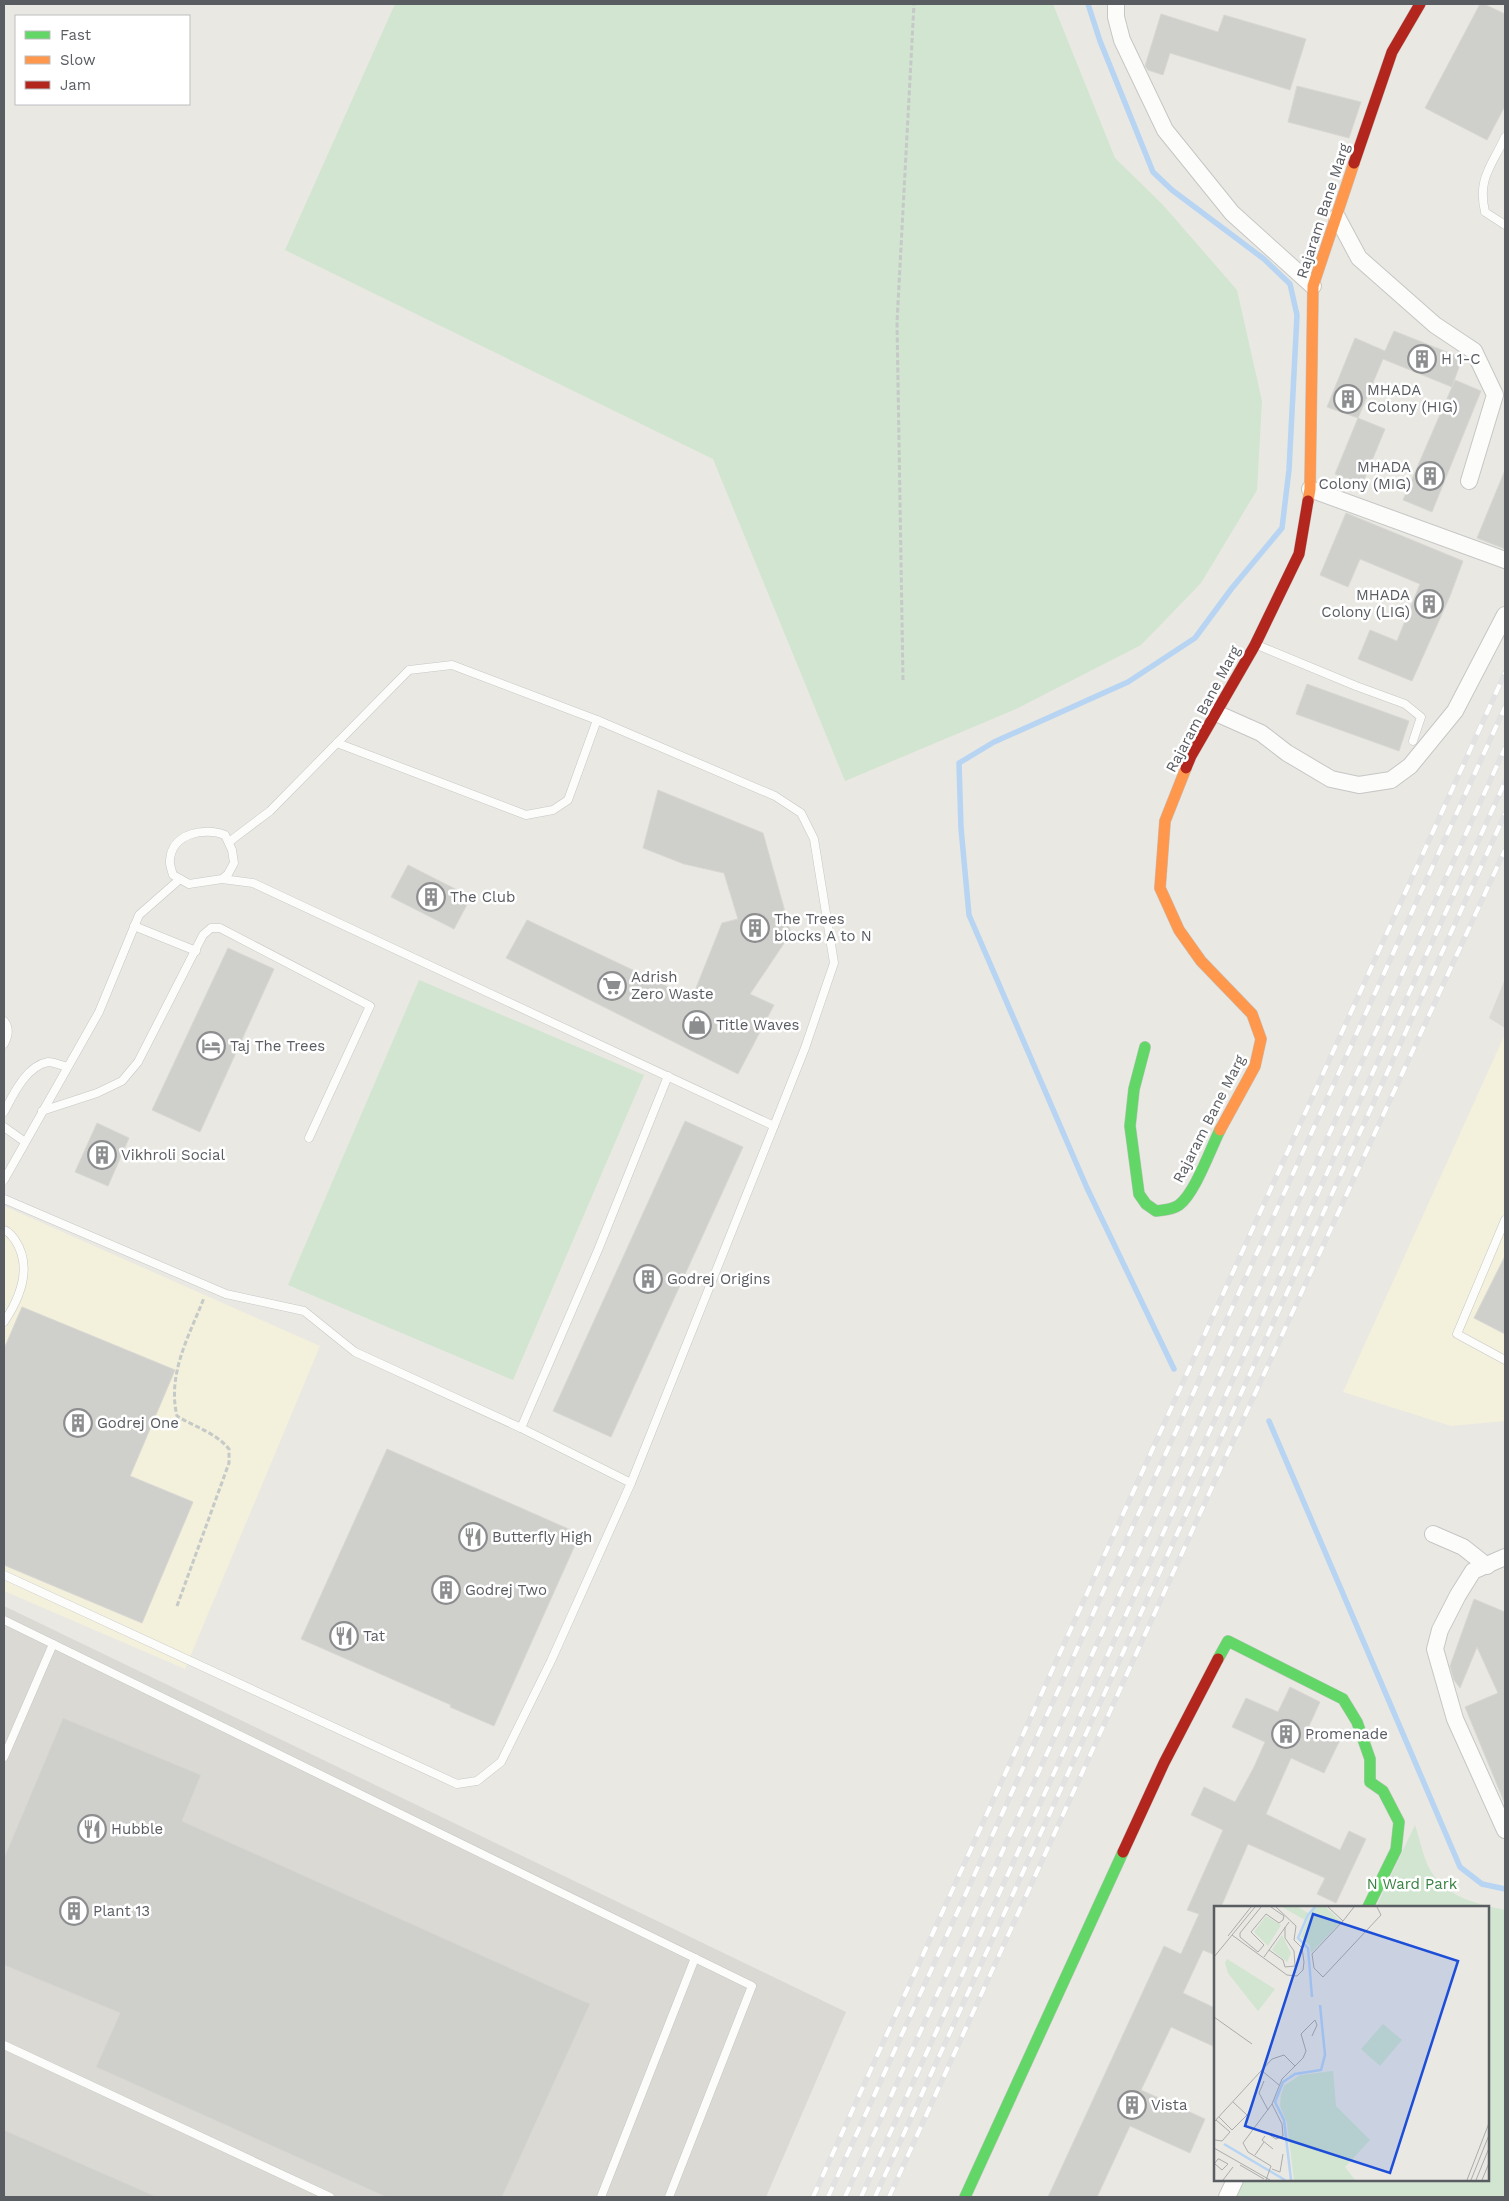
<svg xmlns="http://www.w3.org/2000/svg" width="1509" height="2201" viewBox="0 0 1509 2201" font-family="'Work Sans',sans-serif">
<rect width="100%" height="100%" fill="#e9e8e3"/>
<g fill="#f3f0dc">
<path d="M1505,1034V1421L1451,1426L1343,1392Z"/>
<path d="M4,1206L320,1346L185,1669L4,1591Z"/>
</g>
<g fill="#dad9d4">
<path d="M1505,979V1028L1489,1018Z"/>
<path d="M4,1606L846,2012L766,2197H4Z"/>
</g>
<g fill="#d1e5d0">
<path d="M395,4H1053L1115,158L1163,205L1237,290L1262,401L1257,490L1201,583L1141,645L1016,709L845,781L713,459L285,250Z"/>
<path d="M419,980L644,1075L513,1380L288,1285Z"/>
<path d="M1415,1825C1420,1839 1424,1862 1432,1873C1448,1898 1478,1904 1505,1910V2197H1236L1245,2180H1488V1907H1376Z"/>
</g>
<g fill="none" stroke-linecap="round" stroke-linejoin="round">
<g stroke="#b7d4f3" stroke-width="5.5">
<path d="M1088,4L1100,41L1153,172L1172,190L1264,259L1290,284L1297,315L1289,470L1282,528L1232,588L1195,638L1128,682L994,742L959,763L961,828L969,915L1087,1188L1174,1369"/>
<path d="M1269,1421L1460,1867L1482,1884L1505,1889"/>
</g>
</g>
<g fill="#cfcfcc" stroke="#d8d7d2">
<path d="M1480,4H1484L1505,14V106L1487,140L1425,108Z"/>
<path d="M1161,14L1218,32L1224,15L1306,39L1290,90L1170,53L1163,75L1148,70L1145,66Z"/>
<path d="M1297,86L1361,102L1349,138L1288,122Z"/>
<path d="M1394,331L1462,358L1452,387L1383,359L1358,418L1327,407L1355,338L1385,351Z"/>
<path d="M1455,380L1481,391L1432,512L1403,500Z"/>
<path d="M1358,418L1385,429L1362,485L1335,474Z"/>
<path d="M1505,470V549L1477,538Z"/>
<path d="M1346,513L1463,561L1450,596L1412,681L1358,659L1370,630L1397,641L1420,584L1360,559L1348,587L1320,575Z"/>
<path d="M1307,684L1409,721L1399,751L1296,714Z"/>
<path d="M658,790L763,833L791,933L750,994L774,1005L738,1074L506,958L527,920L692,998L722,923L738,919L724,873L684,864L643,848Z"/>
<path d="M408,865L471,897L454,929L391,897Z"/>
<path d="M228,948L274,969L200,1132L152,1110Z"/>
<path d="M685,1121L743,1147L611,1437L553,1411Z"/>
<path d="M97,1123L129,1138L108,1186L75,1172Z"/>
<path d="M1505,1256V1334L1474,1318Z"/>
<path d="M22,1307L175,1370L130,1476L193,1502L142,1623L4,1565V1349Z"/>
<path d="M387,1449L580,1534L494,1726L450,1707L451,1705L301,1639Z"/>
<path d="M1474,1599L1505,1612V1804L1465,1707L1498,1693L1477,1647L1460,1688L1454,1680L1450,1666Z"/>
<path d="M1290,1687L1320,1702L1309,1726L1340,1740L1324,1773L1291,1758L1266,1814L1340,1850L1349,1831L1366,1839L1336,1903L1317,1894L1325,1878L1248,1844L1221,1907H1215V1955L1203,1950L1183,1993L1215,2008V2047L1171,2027L1141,2090L1205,2119L1190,2153L1130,2126L1097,2197H1048L1164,1946L1181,1954L1199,1914L1187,1910L1223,1830L1191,1815L1204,1787L1235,1802L1254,1767L1265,1742L1232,1727L1246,1698L1278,1712Z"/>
<path d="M63,1718L201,1775L182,1821L590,2004L502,2197H386L96,2067L120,2013L4,1965V1858Z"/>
<path d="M4,2130L157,2197H4Z"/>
</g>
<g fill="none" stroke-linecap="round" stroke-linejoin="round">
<defs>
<g id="lane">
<path d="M1505,137C1492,166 1477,178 1485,212L1505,225"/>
<path d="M1257,645L1356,686L1405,704L1421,717L1413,741"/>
<path d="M337,743L526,815L553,810L568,800L597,720"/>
<path d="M222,879L228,874L234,863L232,850L225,835C205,827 172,833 170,860C169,864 172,871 173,875L189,884L222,879L253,883L774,1126L805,1048L834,963L814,839L801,813L775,796L597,720L452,665L409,670L270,811L229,842"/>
<path d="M134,926L196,951"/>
<path d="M4,1021C10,1029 8,1036 4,1044"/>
<path d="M42,1111L97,1093L122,1081L138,1062L203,935L211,928H220L370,1006L309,1138"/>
<path d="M4,1112C13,1095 26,1066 48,1062C53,1062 61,1065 67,1067"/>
<path d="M4,1127L25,1142"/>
<path d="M4,1180L99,1012L139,915L180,879"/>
<path d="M4,1199L226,1294L304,1311L355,1352L521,1428L631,1483"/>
<path d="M1505,1220L1457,1334L1505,1360"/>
<path d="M4,1230C10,1232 11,1235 15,1240C33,1267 20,1298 4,1322"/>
<path d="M521,1428L598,1250L668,1076"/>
<path d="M4,1575L457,1784L477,1781L501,1762L551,1661L631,1483L774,1126"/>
<path d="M4,1620L752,1986L669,2197"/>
<path d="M4,1757L53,1644"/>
<path d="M4,2045L330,2197"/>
<path d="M601,2197L695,1958"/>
</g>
<g id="street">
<path d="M1116,4V17L1122,40L1165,130L1232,213L1313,286"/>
<path d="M1337,217L1359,258L1435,325L1474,351L1495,395L1469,481"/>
<path d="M1310,489L1505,560"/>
<path d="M1216,713L1261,733L1287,753L1331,779L1359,785L1391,780L1410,766L1455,711L1505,615"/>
<path d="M1433,1534L1463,1547L1487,1566"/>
<path d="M1505,1557L1473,1571L1458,1595L1440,1630L1435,1649L1455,1719L1505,1830"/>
<path d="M1227,2197L1235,2180"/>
</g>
<g id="fast">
<path d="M1145,1047L1134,1089L1130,1126L1139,1194L1146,1204L1156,1211C1163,1210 1172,1210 1179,1205C1195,1193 1210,1150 1220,1130"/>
<path d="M1218,1659L1228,1641L1343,1699L1357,1722L1370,1759V1782L1383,1791L1399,1822L1396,1850L1368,1907"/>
<path d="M965,2197L1123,1852"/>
</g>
<g id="slow">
<path d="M1308,501L1310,489L1313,286L1354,163"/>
<path d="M1186,768L1165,821L1160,888L1179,930L1201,961L1252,1014L1261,1039L1255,1066L1220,1130"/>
</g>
<g id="jam">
<path d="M1354,163L1392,52L1420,4"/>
<path d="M1186,768L1191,756L1255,645L1299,554L1308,501"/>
<path d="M1123,1852L1164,1763L1218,1659"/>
</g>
</defs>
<use href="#lane" stroke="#c6c6c5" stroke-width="9"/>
<use href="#street" stroke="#c6c6c5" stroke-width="18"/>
<use href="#fast" stroke="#c5c5c3" stroke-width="12"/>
<use href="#slow" stroke="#c5c5c3" stroke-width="12"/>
<use href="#jam" stroke="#c5c5c3" stroke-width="12"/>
<g stroke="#c5c9c7" stroke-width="3" stroke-dasharray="5 2.5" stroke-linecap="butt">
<path d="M903,680L897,322L914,4"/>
<path d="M177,1606L229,1463V1449C216,1433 195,1427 177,1416C167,1374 189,1336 204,1298"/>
</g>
<use href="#lane" stroke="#fcfcfb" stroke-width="8"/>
<use href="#street" stroke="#fcfcfb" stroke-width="16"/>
<use href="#fast" stroke="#63d668" stroke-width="11"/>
<use href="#slow" stroke="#ff974d" stroke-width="11"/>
<use href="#jam" stroke="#b3261e" stroke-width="11"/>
<defs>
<g id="rail">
<path d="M813,2197L1505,673"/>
<path d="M828,2197L1505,707"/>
<path d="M845,2197L1505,748"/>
<path d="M861,2197L1505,782"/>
<path d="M875,2197L1505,814"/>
<path d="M889,2197L1213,1485L1505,850"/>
</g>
</defs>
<use href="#rail" stroke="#e1e2e1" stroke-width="5.5"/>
<use href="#rail" stroke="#fff" stroke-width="4" stroke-dasharray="11" stroke-linecap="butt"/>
</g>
<defs>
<symbol id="building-ring" viewBox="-11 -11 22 22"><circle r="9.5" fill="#fff" stroke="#8b8d8e" stroke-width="1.5"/><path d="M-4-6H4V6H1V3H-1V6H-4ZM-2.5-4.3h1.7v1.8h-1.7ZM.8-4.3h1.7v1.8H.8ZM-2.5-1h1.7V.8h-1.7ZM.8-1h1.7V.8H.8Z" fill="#8b8d8e"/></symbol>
<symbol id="supermarket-ring" viewBox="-11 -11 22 22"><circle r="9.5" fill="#fff" stroke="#8b8d8e" stroke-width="1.5"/><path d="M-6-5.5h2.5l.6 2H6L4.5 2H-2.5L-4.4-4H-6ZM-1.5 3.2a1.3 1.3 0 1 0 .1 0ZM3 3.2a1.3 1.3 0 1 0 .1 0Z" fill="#8b8d8e"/></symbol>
<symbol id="shop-ring" viewBox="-11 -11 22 22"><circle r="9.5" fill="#fff" stroke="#8b8d8e" stroke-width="1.5"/><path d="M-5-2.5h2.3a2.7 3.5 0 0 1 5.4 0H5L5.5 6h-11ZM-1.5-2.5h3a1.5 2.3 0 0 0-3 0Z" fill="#8b8d8e"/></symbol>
<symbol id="hotel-ring" viewBox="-11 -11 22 22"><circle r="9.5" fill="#fff" stroke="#8b8d8e" stroke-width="1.5"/><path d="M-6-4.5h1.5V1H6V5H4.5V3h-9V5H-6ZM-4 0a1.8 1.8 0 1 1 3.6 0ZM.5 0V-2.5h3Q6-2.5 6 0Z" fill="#8b8d8e"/></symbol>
<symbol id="restaurant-ring" viewBox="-11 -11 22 22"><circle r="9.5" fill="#fff" stroke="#8b8d8e" stroke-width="1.5"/><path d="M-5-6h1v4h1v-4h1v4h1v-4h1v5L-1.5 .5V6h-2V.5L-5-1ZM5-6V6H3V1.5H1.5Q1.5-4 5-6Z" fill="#8b8d8e"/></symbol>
</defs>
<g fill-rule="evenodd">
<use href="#building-ring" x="1406" y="343" width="32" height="32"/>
<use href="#building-ring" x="1332" y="383" width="32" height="32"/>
<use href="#building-ring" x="1414" y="460" width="32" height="32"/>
<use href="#building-ring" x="1413" y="588" width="32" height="32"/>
<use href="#building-ring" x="415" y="881" width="32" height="32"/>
<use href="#building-ring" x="739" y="912" width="32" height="32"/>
<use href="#supermarket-ring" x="596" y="970" width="32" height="32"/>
<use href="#shop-ring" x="681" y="1009" width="32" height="32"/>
<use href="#hotel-ring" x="195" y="1030" width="32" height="32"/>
<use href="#building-ring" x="86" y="1139" width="32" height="32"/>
<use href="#building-ring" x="632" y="1263" width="32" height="32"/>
<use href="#building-ring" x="62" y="1407" width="32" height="32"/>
<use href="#restaurant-ring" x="457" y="1521" width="32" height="32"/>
<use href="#building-ring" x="430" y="1574" width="32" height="32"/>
<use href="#restaurant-ring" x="328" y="1620" width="32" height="32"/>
<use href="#building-ring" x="1270" y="1718" width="32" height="32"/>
<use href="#restaurant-ring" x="76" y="1813" width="32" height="32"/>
<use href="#building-ring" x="58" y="1895" width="32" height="32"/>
<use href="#building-ring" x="1116" y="2089" width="32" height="32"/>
</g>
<g text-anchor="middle" stroke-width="5" stroke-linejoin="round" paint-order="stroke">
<g font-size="15" fill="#595c61" stroke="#fff">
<text transform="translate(1323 211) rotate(-72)" y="5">Rajaram Bane Marg</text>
<text transform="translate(1203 709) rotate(-62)" y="5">Rajaram Bane Marg</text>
<text transform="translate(1209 1119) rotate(-63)" y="5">Rajaram Bane Marg</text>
</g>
<g font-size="15" fill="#595c61" stroke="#fff" text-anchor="start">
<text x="1441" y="364">H 1-C</text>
<text x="1367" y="395">MHADA<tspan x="1367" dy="17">Colony (HIG)</tspan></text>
<text x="1411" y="472" text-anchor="end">MHADA<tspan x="1411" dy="17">Colony (MIG)</tspan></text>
<text x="1410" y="600" text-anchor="end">MHADA<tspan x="1410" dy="17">Colony (LIG)</tspan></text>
<text x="450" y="902">The Club</text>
<text x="774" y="924">The Trees<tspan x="774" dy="17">blocks A to N</tspan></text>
<text x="631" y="982">Adrish<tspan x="631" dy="17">Zero Waste</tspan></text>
<text x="716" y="1030">Title Waves</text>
<text x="230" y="1051">Taj The Trees</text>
<text x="121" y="1160">Vikhroli Social</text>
<text x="667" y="1284">Godrej Origins</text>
<text x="97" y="1428">Godrej One</text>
<text x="492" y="1542">Butterfly High</text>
<text x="465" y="1595">Godrej Two</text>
<text x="363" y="1641">Tat</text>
<text x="1305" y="1739">Promenade</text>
<text x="111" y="1834">Hubble</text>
<text x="93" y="1916">Plant 13</text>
<text x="1151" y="2110">Vista</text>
</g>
<g font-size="15" fill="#388142" stroke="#fff">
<text x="1412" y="1889">N Ward Park</text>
</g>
</g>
<g transform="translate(1214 1906)">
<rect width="275" height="275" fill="#e9e8e3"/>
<path d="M68,1H84L94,7L91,14ZM102,1H112L127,16L97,47L96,40L87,31L96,8ZM52,10L67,19L54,40L40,26ZM68,29L77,47L73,56L58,44ZM13,53L61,83L44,105L14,67L11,57ZM169,118L188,134L166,160L147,143ZM119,165L122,200L156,234L131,261L141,274H80L73,217L66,200L67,189L70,180L86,169Z" fill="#d1e5d0"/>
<path fill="none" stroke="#b7d4f3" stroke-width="2.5" d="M98,91L94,42L84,32L94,9L101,1M10,238L71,274M77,274L70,214L61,196L69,176L81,168L107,164L111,149L106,99"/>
<path fill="none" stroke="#abacab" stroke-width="1" d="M47,1L26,27V31L44,46L50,39L37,26L52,8L65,17L69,14L70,10L57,1M114,1L129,15L140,1M129,15L98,48L100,62L109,71L167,9L163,1M18,29L73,69L83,70L89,64L90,56L88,42L80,34L82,20L62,1M14,30L37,1M55,44L69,54L71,61L81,60L80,45L71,32V21M0,51L41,1M50,51L75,16M0,111L38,138M47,164L65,179M50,175L45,187L54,204M5,211L18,224L33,209L19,196M0,216L58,153L70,149L81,160M51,226L62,233L69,230L68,218L58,198M51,230L48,234L59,243M1,234L8,235L16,226L2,214M0,242L56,274M41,249L50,236M0,258L4,253H5L14,258L8,264L1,258M26,259L50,273M58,263L66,266L69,248M9,274L19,261M52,274L57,260L34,246L29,237L58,198L68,173L89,152L92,145L87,128L101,114L103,119L98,130M253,274L275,217M257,274L275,229M262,274L275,242M268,274L275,257"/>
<path fill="#1d4ed8" fill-opacity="0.15" stroke="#1d4ed8" stroke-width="2.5" d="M99,8L244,55L176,267L31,220Z"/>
<rect width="275" height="275" fill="none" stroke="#595c61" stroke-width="2.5"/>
</g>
<rect width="1509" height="2201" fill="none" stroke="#595c61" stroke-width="10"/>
<rect x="15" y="15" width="175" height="90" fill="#ffffff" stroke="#bdbec0"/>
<rect x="25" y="31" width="25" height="8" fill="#63d668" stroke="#bdbec0"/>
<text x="60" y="40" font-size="15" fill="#595c61">Fast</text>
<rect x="25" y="56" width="25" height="8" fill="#ff974d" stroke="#bdbec0"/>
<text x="60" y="65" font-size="15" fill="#595c61">Slow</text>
<rect x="25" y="81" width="25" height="8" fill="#b3261e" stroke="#bdbec0"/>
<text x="60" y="90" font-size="15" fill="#595c61">Jam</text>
</svg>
